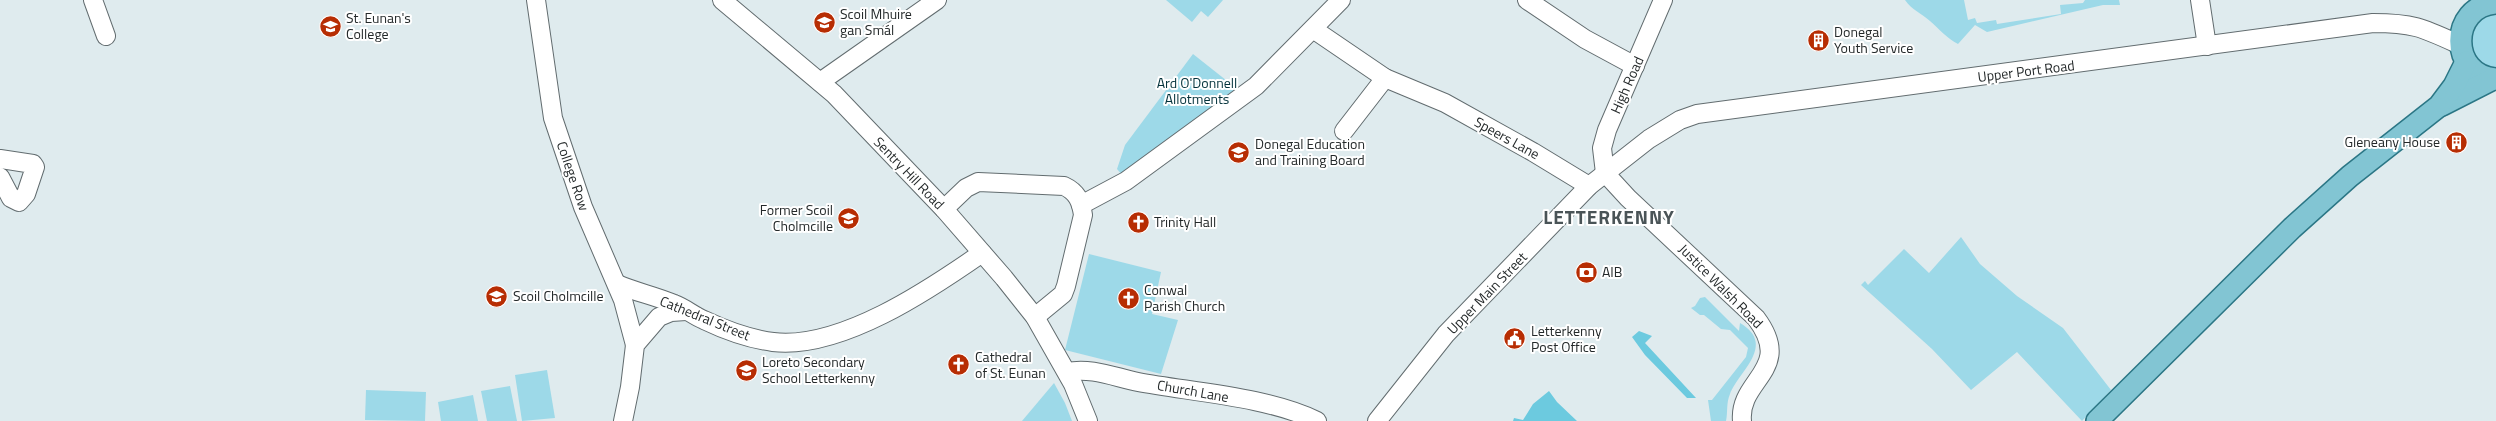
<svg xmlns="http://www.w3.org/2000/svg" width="2496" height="421" viewBox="0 0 2496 421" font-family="'Titillium Web',sans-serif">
<rect width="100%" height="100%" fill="#dfebee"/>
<g fill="#9dd9e8">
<path d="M1166,0H1223L1208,17L1201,11L1192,22Z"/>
<path d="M1905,0H1964L1968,20L1975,18L1977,23L1996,20L1997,24L2061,14L2060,5L2083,3L2085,0H2119L2120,5H2103L1987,32L1975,25L1958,44C1947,38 1940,30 1930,21C1921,13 1912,10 1905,0Z"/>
<path d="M2489,14H2496V70C2465,63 2460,29 2489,14Z"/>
<path d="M1193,54L1241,92L1123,176L1117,169L1125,145Z"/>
<path d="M1961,237L1980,264L2017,296L2063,328L2111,390L2082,421L2017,352L1971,390L1932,349L1861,285L1865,281L1868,285L1904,249L1929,273Z"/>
<path d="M1089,254L1161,272L1152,314L1178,320L1161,374L1065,350Z"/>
<path d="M1705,297L1739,331L1740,323C1777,345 1739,371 1730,394C1726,403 1728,412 1726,421H1711L1708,400H1712L1746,357L1748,348L1730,330L1721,329L1704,315H1700L1691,308L1695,306L1700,298Z"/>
<path d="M547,370L555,418L522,421L515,375Z"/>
<path d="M1054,383L1065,403L1072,421H1022Z"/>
<path d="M510,386L517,421H487L481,391Z"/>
<path d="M366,390L426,392L425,421L365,420Z"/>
<path d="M473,395L478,421H441L438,402Z"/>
</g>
<g fill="#6ccadf">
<path d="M1639,331L1652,336L1645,343L1696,398H1687L1645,355L1632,337Z"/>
<path d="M1549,391L1557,402L1577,421H1513L1514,418L1523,420L1533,404Z"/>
</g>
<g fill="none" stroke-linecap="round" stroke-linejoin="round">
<defs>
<g id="minor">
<path d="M93,0L106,36"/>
<path d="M536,0L553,118L583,207L623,300L635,345"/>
<path d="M722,0L834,94L944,209L1004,278L1035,317L1073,384L1088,421"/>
<path d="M1527,0L1585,39L1635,66"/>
<path d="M2200,0L2207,46"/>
<path d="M1313,29L1385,78L1445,103L1533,152L1589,186"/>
<path d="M820,82L937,0"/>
<path d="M1344,131L1385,78"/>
<path d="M0,159L33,164L35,167L26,194L19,202L11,198L0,177"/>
<path d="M1605,173L1628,198L1756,318C1795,370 1738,379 1742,421"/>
<path d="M1605,173L1602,148L1607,130L1663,0"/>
<path d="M1081,205L1126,181L1256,86L1341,0"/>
<path d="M944,209L966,188L978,182L1064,186C1077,192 1081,201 1083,215L1066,286L1063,294L1035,317"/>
<path d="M617,284C635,292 656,296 674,304C685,308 694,316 704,320C725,330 750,339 773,342C840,350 929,290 982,253"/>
<path d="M1067,372C1091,367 1114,377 1138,382C1191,392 1269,397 1317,421"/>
<path d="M623,421L630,387L635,345L659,317L671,312L686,311"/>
<path d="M1377,421L1446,334L1589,186L1649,139L1680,120L1697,114L2373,23C2414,23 2423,28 2460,45"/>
</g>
<g id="major">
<path d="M2496,3C2449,6 2449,76 2496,79"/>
<path d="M2442,105L2493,79"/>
<path d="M2097,421L2292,228L2350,176L2439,106L2454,86L2466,62"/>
</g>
</defs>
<use href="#minor" stroke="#626c6f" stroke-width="20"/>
<use href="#major" stroke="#2b7685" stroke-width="24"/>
<use href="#minor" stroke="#fff" stroke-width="18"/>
<use href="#major" stroke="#82c5d3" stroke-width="21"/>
</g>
<defs>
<symbol id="school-disc" viewBox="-11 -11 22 22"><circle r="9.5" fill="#b72d03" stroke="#fff"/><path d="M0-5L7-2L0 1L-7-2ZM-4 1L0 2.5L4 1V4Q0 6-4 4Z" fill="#fff"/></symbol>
<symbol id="building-disc" viewBox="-11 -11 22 22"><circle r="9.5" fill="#b72d03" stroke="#fff"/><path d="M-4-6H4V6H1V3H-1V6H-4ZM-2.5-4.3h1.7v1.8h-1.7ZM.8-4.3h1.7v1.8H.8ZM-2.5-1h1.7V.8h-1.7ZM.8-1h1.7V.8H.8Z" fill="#fff"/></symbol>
<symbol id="university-disc" viewBox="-11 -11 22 22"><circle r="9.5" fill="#b72d03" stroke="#fff"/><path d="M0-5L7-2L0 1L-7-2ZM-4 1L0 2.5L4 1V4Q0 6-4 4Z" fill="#fff"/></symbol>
<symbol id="church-disc" viewBox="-11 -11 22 22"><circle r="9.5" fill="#b72d03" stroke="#fff"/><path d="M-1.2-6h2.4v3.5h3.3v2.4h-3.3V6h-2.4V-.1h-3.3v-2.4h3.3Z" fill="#fff"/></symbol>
<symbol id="bank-disc" viewBox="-11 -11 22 22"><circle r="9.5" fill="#b72d03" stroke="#fff"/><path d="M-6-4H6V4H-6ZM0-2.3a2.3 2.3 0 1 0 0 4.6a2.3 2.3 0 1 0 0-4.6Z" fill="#fff"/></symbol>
<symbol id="civic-disc" viewBox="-11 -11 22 22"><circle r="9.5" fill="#b72d03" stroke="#fff"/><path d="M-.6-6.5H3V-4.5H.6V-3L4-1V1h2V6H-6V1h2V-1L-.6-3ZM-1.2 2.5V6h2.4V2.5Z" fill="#fff"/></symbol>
</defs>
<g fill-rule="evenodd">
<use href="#school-disc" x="812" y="10" width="25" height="25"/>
<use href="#school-disc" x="318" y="14" width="25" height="25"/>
<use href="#building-disc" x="1806" y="28" width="25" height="25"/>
<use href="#building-disc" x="2444" y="130" width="25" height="25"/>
<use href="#university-disc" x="1226" y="140" width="25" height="25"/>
<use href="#school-disc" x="836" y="206" width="25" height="25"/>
<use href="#church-disc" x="1126" y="210" width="25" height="25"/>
<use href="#bank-disc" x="1574" y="260" width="25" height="25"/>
<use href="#school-disc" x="484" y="284" width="25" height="25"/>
<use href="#church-disc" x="1116" y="286" width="25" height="25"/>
<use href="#civic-disc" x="1502" y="326" width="25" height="25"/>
<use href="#church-disc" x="946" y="352" width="25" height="25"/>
<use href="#school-disc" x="734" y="358" width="25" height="25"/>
</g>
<g text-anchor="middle" stroke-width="4" stroke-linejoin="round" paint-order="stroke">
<g font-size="14" fill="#24292a" stroke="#fff" text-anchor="start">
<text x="840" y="19">Scoil Mhuire<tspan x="840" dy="16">gan Smál</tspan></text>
<text x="346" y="23">St. Eunan's<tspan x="346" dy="16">College</tspan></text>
<text x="1834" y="37">Donegal<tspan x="1834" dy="16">Youth Service</tspan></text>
<text x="2440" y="147" text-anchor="end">Gleneany House</text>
<text x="1255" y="149">Donegal Education<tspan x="1255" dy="16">and Training Board</tspan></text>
<text x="833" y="215" text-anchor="end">Former Scoil<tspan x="833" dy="16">Cholmcille</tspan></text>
<text x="1154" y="227">Trinity Hall</text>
<text x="1602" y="277">AIB</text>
<text x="1144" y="295">Conwal<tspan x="1144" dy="16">Parish Church</tspan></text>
<text x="513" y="301">Scoil Cholmcille</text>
<text x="1531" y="336">Letterkenny<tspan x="1531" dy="16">Post Office</tspan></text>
<text x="975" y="362">Cathedral<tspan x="975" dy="16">of St. Eunan</tspan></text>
<text x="762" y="367">Loreto Secondary<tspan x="762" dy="16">School Letterkenny</tspan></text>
</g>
<g font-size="14" fill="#24292a" stroke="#fff">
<text transform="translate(2026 71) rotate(-7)" y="5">Upper Port Road</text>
<text transform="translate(1627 85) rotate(-66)" y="5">High Road</text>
<text transform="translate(1507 138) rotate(29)" y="5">Speers Lane</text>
<text transform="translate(909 173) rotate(46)" y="5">Sentry Hill Road</text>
<text transform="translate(573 176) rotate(71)" y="5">College Row</text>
<text transform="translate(1721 286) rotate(45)" y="5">Justice Walsh Road</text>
<text transform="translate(1487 293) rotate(-46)" y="5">Upper Main Street</text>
<text transform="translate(705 318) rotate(22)" y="5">Cathedral Street</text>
<text transform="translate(1193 391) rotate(10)" y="5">Church Lane</text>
</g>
<g font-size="14" fill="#03323b" stroke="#fff">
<text x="1197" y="88">Ard O'Donnell<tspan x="1197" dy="16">Allotments</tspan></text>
</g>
<g font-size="19" font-weight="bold" letter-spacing="1" fill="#4a5457" stroke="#fff">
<text x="1609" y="224">LETTERKENNY</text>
</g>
</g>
</svg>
